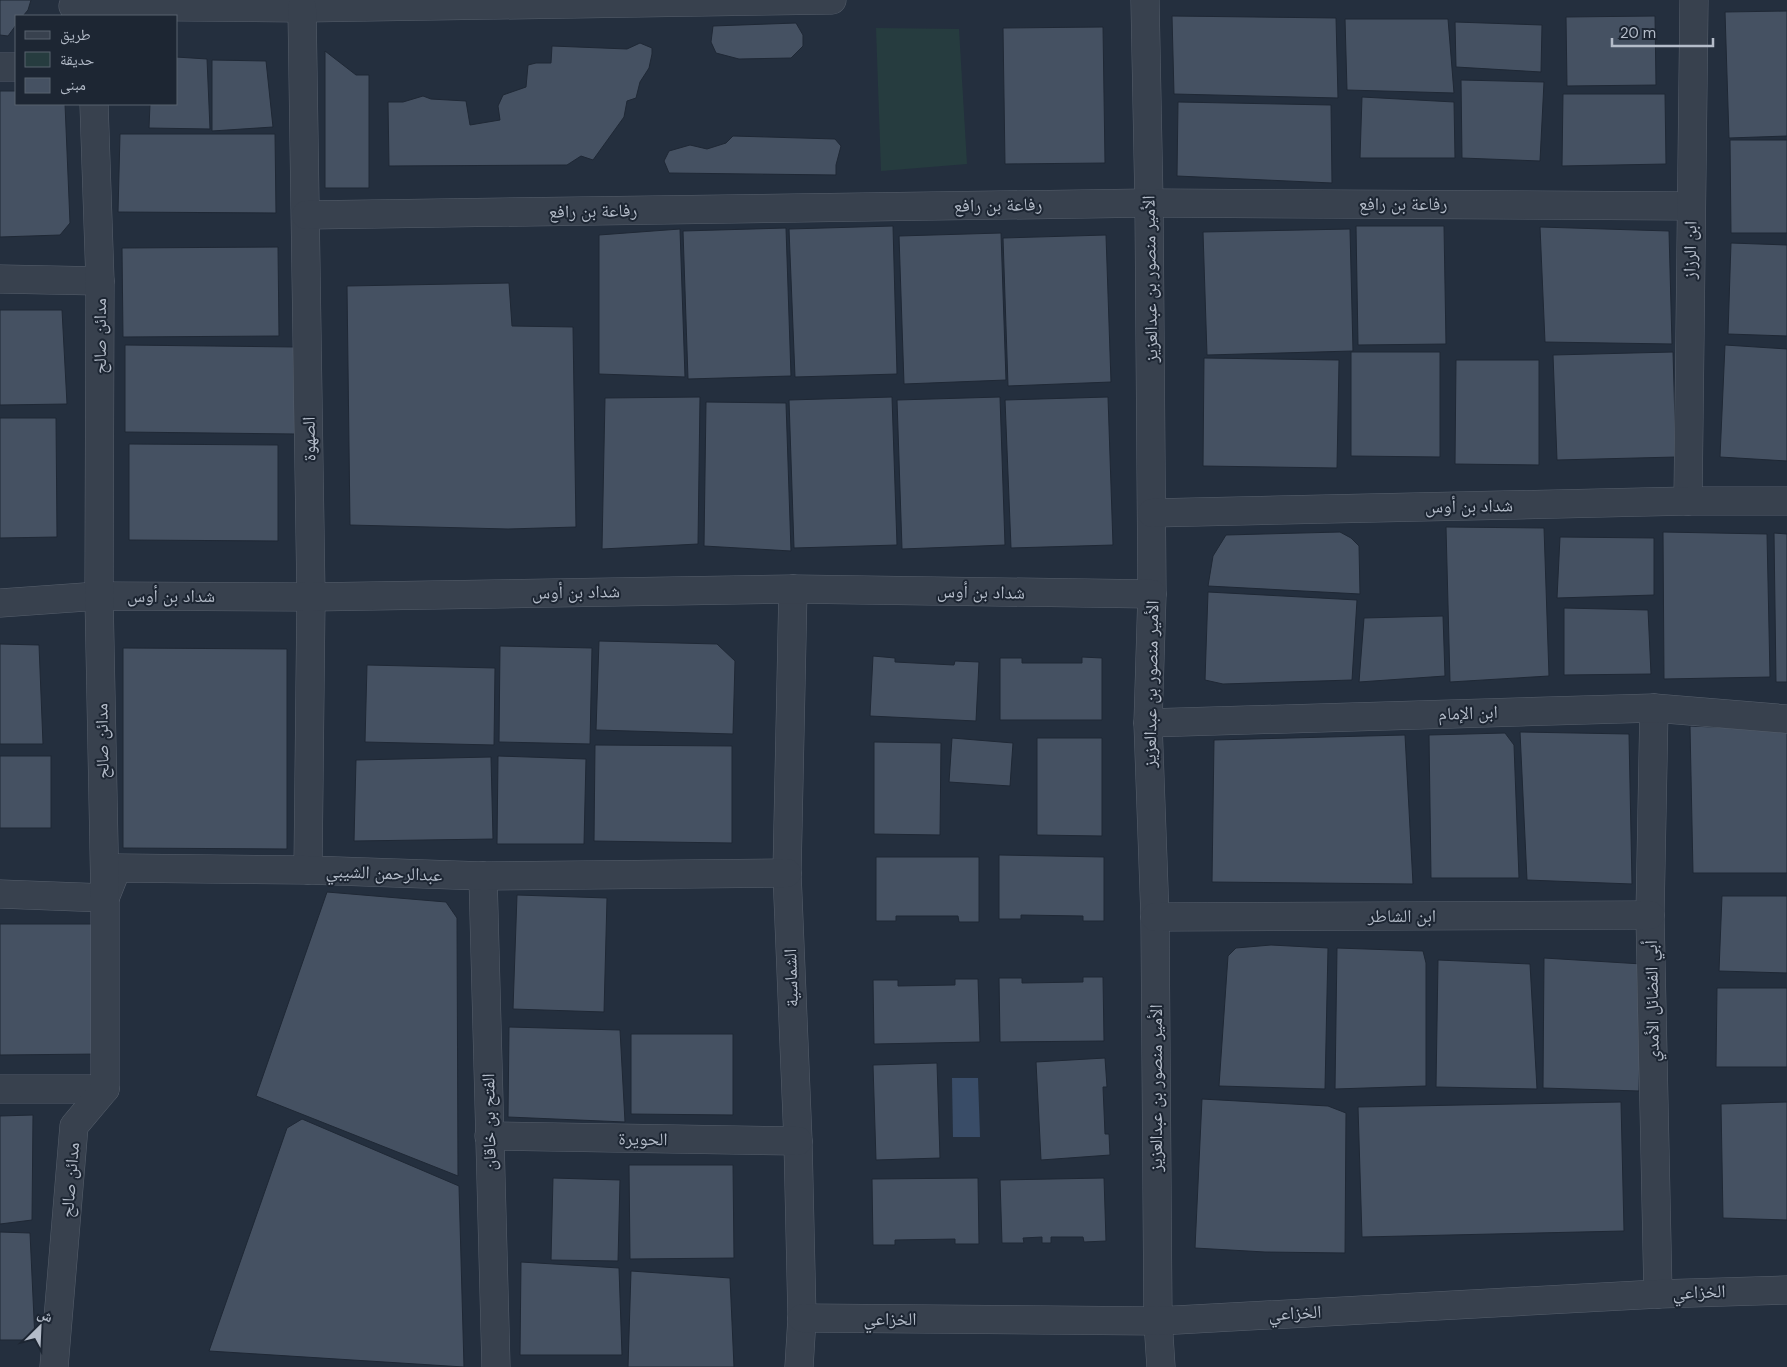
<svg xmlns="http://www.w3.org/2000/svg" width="1787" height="1367" viewBox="0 0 1787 1367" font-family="'DM Sans','Noto Naskh Arabic',sans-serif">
<rect width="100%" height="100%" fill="#242f3e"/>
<path fill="#263c3f" d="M876,28L959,29L967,164L881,171Z"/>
<path fill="#394c67" d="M952,1078H978L980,1137H953Z"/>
<g fill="#455162" stroke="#1f2835">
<path d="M0,0H31L28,10L23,16H16V25L8,36L0,35Z"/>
<path d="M1787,11V136L1729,138L1725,12Z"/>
<path d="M1172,16L1336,18L1338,98L1174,94Z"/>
<path d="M1655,16L1656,85L1567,86L1566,17Z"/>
<path d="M1345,19H1448L1454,93L1347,90Z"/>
<path d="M1455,22L1542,25L1541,72L1456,67Z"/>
<path d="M796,23L803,35V46L791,58L739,59L716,53L711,42L713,26Z"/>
<path d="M1103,27L1105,163L1005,164L1003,28Z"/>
<path d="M640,43L652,48V54L649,68L640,82L636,98L627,101L624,117L593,160L581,156L567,165L389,166L388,102H403L423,96L431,99L466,101L470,125L500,120L498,106L503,95L526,87L528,65L536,63H551L552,46L627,49Z"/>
<path d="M325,51L356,75H369V188H325Z"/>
<path d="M176,57L207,59L210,129L149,128L150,104H176Z"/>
<path d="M212,60L266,61L273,127L212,131Z"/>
<path d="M1461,80L1544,82L1540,161L1462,158Z"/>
<path d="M0,91H16V104H65L70,223L60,235L0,237Z"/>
<path d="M1563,94H1665L1666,164L1562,166Z"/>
<path d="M1362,97L1454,102L1455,158H1360Z"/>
<path d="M1178,102L1331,105L1332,183L1177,176Z"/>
<path d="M120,134H275L276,213L118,212Z"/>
<path d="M733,136L835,139L841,146L836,165V175L669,173L664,161L669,151L690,145L707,149L726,143Z"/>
<path d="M1730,140H1787V233H1731Z"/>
<path d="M893,226L897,374L795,377L789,229Z"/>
<path d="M1356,226H1444L1446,344L1358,345Z"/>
<path d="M1540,227L1669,231L1672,344L1545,342Z"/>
<path d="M786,228L791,376L688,379L683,231Z"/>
<path d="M680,229L685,377L599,374V235Z"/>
<path d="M1350,229L1353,351L1207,355L1203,232Z"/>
<path d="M1001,233L1006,380L904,384L899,236Z"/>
<path d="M1106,235L1111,382L1008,386L1003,238Z"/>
<path d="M1731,243L1787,245V336L1728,334Z"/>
<path d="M278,247L279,336L123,337L122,248Z"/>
<path d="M509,283L512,326L573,327L576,527L508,529L350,525L347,286Z"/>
<path d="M0,310H62L67,404L0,405Z"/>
<path d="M125,345L295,347V434L125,432Z"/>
<path d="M1725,345L1787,349V461L1720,457Z"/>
<path d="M1351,352H1440V457L1351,456Z"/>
<path d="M1673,352L1676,457L1557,460L1553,355Z"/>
<path d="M1204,358L1339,360L1337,468L1203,466Z"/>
<path d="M1456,360H1539V465L1455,464Z"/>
<path d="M700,397L698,544L602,549L605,398Z"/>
<path d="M892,397L897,545L794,548L789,400Z"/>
<path d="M1000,397L1005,545L902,549L897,400Z"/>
<path d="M1108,397L1113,545L1011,548L1005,400Z"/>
<path d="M706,402L786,403L791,551L704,546Z"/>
<path d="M0,418H56L57,537L0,538Z"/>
<path d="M129,444L278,445V541L129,540Z"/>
<path d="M1446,527L1544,528L1549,676L1450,682Z"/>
<path d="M1340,532L1351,538L1359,546L1360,594L1208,586L1213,556L1226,535Z"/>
<path d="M1663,532L1767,534L1770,677L1664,679Z"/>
<path d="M1774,533L1787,534V682H1776Z"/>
<path d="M1560,537L1654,538V595L1557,598Z"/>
<path d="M1208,592L1357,600L1352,680L1223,684L1205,680Z"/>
<path d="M1564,608L1648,610L1651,674L1564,675Z"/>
<path d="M1443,616L1445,676L1359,682L1364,618Z"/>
<path d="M599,641L717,644L735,661L733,734L596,730Z"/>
<path d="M0,644L39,645L43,744H0Z"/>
<path d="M500,646L592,648L590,744L499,742Z"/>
<path d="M123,648L287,649V849L123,848Z"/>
<path d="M873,656L895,658V662L954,665L955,661L979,662L976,721L870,716Z"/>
<path d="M1082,657L1102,658V720H1000V658H1022V663H1082Z"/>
<path d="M367,665L495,668L494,745L365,742Z"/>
<path d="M1690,726L1787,730V873H1693Z"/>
<path d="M1520,732L1629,734L1632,884L1527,880Z"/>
<path d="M1505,733L1514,745L1519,878H1431L1429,735Z"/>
<path d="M1405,735L1413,884L1212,882L1214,740Z"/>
<path d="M952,738L1013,743L1010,786L949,782Z"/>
<path d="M1037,738H1102V836L1037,835Z"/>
<path d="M874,742L941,743L940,835L874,834Z"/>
<path d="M595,745L732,746V843L594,841Z"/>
<rect x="0" y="756" width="51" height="72"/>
<path d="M498,756L586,759L584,844H497Z"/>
<path d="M491,757L493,839L354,841L356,760Z"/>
<path d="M999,855L1104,857V921H1083V916L1021,915V919H999Z"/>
<path d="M876,857H979V922H959L958,916H896V921H876Z"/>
<path d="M327,892L446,902L457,918L458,1176L256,1096Z"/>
<path d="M517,895L607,898L604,1012L513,1009Z"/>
<path d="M1722,896H1787V973L1719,971Z"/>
<path d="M0,924H99V1054L0,1055Z"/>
<path d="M1271,945L1328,948L1325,1089L1219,1086L1228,956L1236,948Z"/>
<path d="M1337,948L1423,951L1426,963V1086L1335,1089Z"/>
<path d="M1544,958L1642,964L1639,1091L1543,1088Z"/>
<path d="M1438,960L1530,964L1537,1089L1436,1087Z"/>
<path d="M1083,977H1103L1104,1041L1000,1042L999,978H1022V983L1083,982Z"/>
<path d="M955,979H978L980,1042L874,1044L873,980H898V986L955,985Z"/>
<path d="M1717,988H1787V1067H1716Z"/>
<path d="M509,1027L620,1030L625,1122L508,1117Z"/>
<path d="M631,1034H733V1115L631,1114Z"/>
<path d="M1105,1058L1107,1087H1103L1105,1134H1109L1110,1155L1041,1160L1036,1062Z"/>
<path d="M937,1063L940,1158L876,1160L873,1065Z"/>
<path d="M1202,1099L1328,1106L1346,1113L1345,1253L1265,1252L1195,1248Z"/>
<path d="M1621,1102L1624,1231L1362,1237L1358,1107Z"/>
<path d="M1787,1102V1220L1723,1218L1721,1104Z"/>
<path d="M33,1115L32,1220L0,1224V1116Z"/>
<path d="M302,1119L459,1186L464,1367L209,1351L287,1128Z"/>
<path d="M629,1165H733L734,1258L630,1259Z"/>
<path d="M553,1178L620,1180L618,1261L551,1260Z"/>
<path d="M978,1178L979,1244H955V1239L895,1240V1245H873L872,1179Z"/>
<path d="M1104,1178L1106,1241L1084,1242L1083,1237H1051V1243H1042V1237L1023,1238L1024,1243H1002L1000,1180Z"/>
<path d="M0,1232L30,1233L35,1340H0Z"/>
<path d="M521,1262L619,1268L622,1355H520Z"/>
<path d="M631,1271L730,1278L734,1367H628Z"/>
</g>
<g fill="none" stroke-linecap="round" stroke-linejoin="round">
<defs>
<g id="minor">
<path d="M1145,0L1149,203L1152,594L1148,723L1155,917L1158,1321L1161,1367"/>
<path d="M73,6L302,8L832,0"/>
<path d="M302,8L311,597L308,870"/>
<path d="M0,67H16"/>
<path d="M306,215L1149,203L1691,206"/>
<path d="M0,279L100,281"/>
<path d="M1688,501L1694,0"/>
<path d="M1152,513L1688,501H1787"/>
<path d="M793,589L787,873L798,1141L802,1318L799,1367"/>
<path d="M0,603L99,596L311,597L793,589L1152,594"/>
<path d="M1654,708L1650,915L1658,1294"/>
<path d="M1148,723L1654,708L1787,719"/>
<path d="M483,876L496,1367"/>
<path d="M0,894L105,898L117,868L308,870L483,876L787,873"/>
<path d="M1155,917L1650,915"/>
<path d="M0,1089H105"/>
<path d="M489,1136L798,1141"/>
<path d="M802,1318L1158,1321L1658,1294L1787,1290"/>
<path d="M54,1367L74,1126L105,1089V898L99,596L100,281L94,104"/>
</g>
</defs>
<use href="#minor" stroke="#565f6c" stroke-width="29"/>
<use href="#minor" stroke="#38414e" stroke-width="28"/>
</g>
<g text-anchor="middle" stroke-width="4" stroke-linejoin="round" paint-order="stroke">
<g font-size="18" fill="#b4bcc9" stroke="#1d2633">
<text x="1403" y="210">رفاعة بن رافع</text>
<text transform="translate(998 205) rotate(-1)" y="6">رفاعة بن رافع</text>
<text transform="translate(593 211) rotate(-1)" y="6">رفاعة بن رافع</text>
<text transform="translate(1690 250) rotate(-89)" y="6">ابن الرزاز</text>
<text transform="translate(1150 279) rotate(-91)" y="6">الأمير منصور بن عبدالعزيز</text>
<text transform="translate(100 336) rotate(-90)" y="6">مدائن صالح</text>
<text transform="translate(309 439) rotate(-91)" y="6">الصهوة</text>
<text transform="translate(1469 506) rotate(-1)" y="6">شداد بن أوس</text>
<text transform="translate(576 592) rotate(-1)" y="6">شداد بن أوس</text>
<text transform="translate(981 592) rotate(1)" y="6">شداد بن أوس</text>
<text x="171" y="602">شداد بن أوس</text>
<text transform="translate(1151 684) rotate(-89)" y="6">الأمير منصور بن عبدالعزيز</text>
<text transform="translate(1468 713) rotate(-2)" y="6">ابن الإمام</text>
<text transform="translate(102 741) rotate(-91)" y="6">مدائن صالح</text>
<text transform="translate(384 873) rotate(2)" y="6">عبدالرحمن الشيبي</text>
<text x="1402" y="922">ابن الشاطر</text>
<text transform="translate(791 978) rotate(-92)" y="6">الشماسية</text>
<text transform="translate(1652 1001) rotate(-91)" y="6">أبي الفضائل الأمدي</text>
<text transform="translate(1156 1088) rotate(-90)" y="6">الأمير منصور بن عبدالعزيز</text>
<text transform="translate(489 1122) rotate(-91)" y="6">الفتح بن خاقان</text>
<text transform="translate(643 1139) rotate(1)" y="6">الحويرة</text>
<text transform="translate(70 1180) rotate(-85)" y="6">مدائن صالح</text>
<text transform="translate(1699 1292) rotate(-2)" y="6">الخزاعي</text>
<text transform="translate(1295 1313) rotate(-3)" y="6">الخزاعي</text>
<text x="890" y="1325">الخزاعي</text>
</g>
</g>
<rect x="15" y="15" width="162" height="90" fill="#1d2633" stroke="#59626f"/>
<rect x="25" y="31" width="25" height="8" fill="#38414e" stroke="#59626f"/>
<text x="60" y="40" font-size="15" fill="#b4bcc9">طريق</text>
<rect x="25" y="52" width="25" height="15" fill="#263c3f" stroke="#59626f"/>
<text x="60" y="65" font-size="15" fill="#b4bcc9">حديقة</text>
<rect x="25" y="78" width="25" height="15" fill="#455162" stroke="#59626f"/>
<text x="60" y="90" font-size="15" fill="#b4bcc9">مبنى</text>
<g transform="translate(40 1327) rotate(24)" stroke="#1d2633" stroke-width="4" paint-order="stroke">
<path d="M0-4L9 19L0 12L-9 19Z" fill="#b4bcc9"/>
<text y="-8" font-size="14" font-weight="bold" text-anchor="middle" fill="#b4bcc9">ش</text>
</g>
<path d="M1612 38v8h101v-8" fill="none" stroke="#b4bcc9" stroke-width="2.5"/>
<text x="1620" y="38" font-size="15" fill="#b4bcc9" stroke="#1d2633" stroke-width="4" paint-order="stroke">20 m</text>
</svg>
